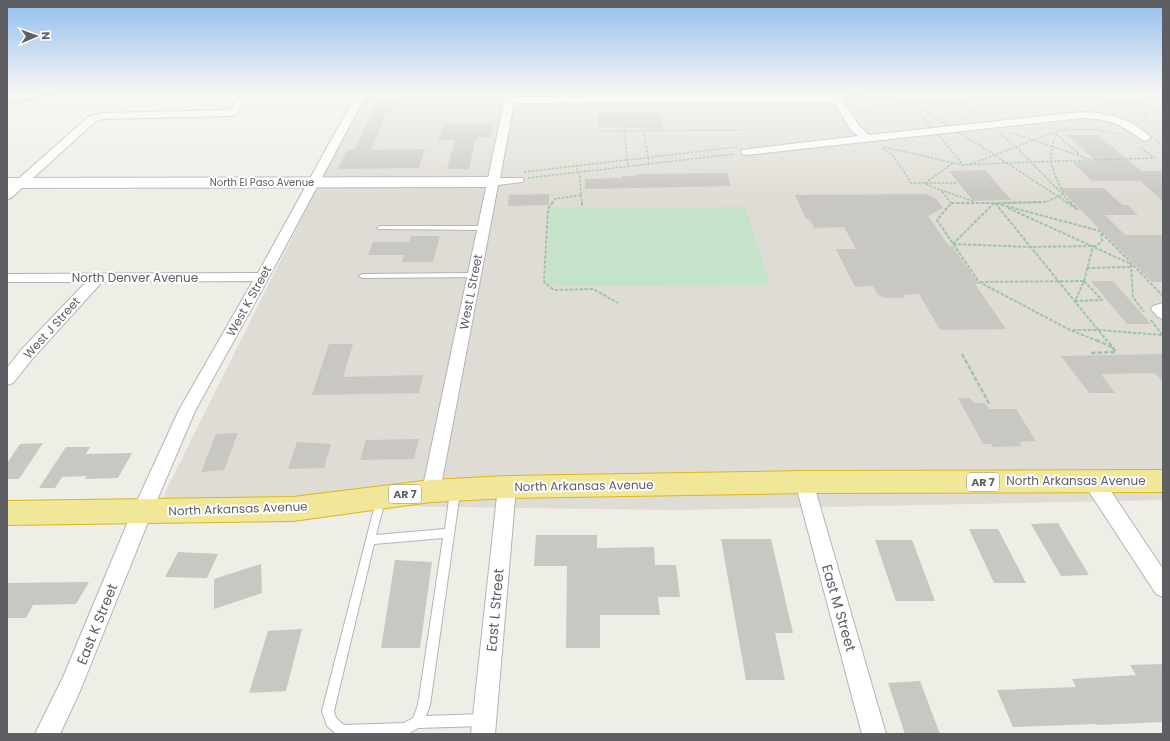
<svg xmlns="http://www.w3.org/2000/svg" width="1170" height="741" viewBox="0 0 1170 741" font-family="Poppins,sans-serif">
<rect width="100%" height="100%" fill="#eeede6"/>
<path fill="#dedcd4" d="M364,93H1163V500L677,510L160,503Z"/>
<path fill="#c5e3c9" d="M745,207L770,285L546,286L550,208Z"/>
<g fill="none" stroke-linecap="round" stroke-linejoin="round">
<g stroke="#aecdf6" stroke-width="2.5">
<path d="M7,104L59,93"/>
<path d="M418,109L433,93"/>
</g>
</g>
<g fill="#c9c7c2">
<path d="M395,100L390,115H385L371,150L425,149L419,168L338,169L347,150H354L378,101Z"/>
<path d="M659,112L663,129L598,127L597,113Z"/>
<path d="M444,123L494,124L490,137H478L475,141L469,169H447L455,140H438Z"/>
<path d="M1067,135H1098L1141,171H1163V201L1140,181H1092L1072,162L1096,161Z"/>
<path d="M985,170L1011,200L973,201L949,171Z"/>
<path d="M727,173L731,186L585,189V179L622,178V176H636V174Z"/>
<path d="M1059,188H1104L1122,205H1128L1138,215H1105L1125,235H1163V282H1152Z"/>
<path d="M549,194V205L508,206L509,195Z"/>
<path d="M925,194L935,198L943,208L928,216L949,246H952L979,284H975L1006,329L940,330L919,294L904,295L903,298H886L878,295L873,286L855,287L836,249H856L844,227L814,228L810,220L806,219L795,195Z"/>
<path d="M411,236H440L433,262H402L404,255H368L373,242H409Z"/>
<path d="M1091,281H1113L1151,324H1127Z"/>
<path d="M329,344H353L343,377L423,375L419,393L312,395Z"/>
<path d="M1163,354V382L1155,373L1101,374L1115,393H1089L1061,356Z"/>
<path d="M958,398H970L974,403H985L989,409H1016L1036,441L1019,442L1022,446L992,447L991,444H983Z"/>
<path d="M238,433L224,470L201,472L216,434Z"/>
<path d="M419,439L414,459L360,460L366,440Z"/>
<path d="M297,442L331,444L324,468L288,469Z"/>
<path d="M43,443L19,479H7V463L20,444Z"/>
<path d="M66,447H90L86,454L132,453L118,478L85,479L87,476L62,477L55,488H39Z"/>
<path d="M1058,523L1089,575L1061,576L1031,524Z"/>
<path d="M969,529H998L1026,583H994Z"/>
<path d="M536,535H597V548L654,547L655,565H676L680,597H658L660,615H600V648H566L567,566H534Z"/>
<path d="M721,539H771L793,633H775L785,680H746Z"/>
<path d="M875,540H912L935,601H896Z"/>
<path d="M178,552L218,554L207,578L165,577Z"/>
<path d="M395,560L432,562L420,648H381Z"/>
<path d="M261,564L262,593L214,609V579Z"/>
<path d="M89,582L76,604L33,605L26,618H7V583Z"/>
<path d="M302,629L286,691L249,693L268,631Z"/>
<path d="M1163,664V722L1097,725L1096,724L1013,727L997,690L1076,687L1072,679L1136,675L1130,665Z"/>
<path d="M920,681L940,734H905L888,683Z"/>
</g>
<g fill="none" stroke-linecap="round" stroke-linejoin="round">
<defs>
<g id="lane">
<path d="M380,226H484L487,228L484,230L378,229L377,228Z"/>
<path d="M474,273L477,275L476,277L362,278L359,276L362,274Z"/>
<path d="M455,488L458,489L460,492L430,705L426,716L482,714L486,716L488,720L486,724L482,726L418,728L408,734H336L327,726L322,711L377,497L380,496L383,497L385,500L376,535L445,529L450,492L452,489ZM443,538L418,705L413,718L404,723L344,725L336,718L334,711L374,544Z"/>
</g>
<g id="street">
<path d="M243,93H252L236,115L232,116L103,119L96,121L11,198L7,199V189L88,117L102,113L229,110Z"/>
<path d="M357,93H367L269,277L195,411L152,512L80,691L60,734H35L64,675L132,512L179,410L253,281L102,282L33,358L13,383L7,385V368L21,350L86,282H7V274L258,273Z"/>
<path d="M506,93H516L515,97L830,96L828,93H838L859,126L869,135L1081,112C1103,112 1121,116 1139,128C1143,131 1148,134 1151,138L1146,141L1142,140C1119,123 1110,119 1081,118L746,155L742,154L741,152L742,150L858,136L851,130L834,102L514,103L500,178H522L524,180L522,182L498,185L440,491L438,497L431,499L424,497L422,491Z"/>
<path d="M1163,303V319L1158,317L1151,309L1153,306Z"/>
<path d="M1093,473L1100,475L1163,569V597L1156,594L1086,487L1084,481L1086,475Z"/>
<path d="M804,474L811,476L813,482L886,734H862L795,482L797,476Z"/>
<path d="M507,479L514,481L516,487L495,734H471L498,487L500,481Z"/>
</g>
<path id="secondary" d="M493,177L499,179L501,182L499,185L493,187L7,188V178Z"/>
<path id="highway" d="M1163,470V492L804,493L507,498L431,502L293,521L7,525V501L293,497L431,480L507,476L804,471Z"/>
</defs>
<use href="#lane" stroke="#b3b4b9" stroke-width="2"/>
<use href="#street" stroke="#b3b4b9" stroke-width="2"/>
<use href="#secondary" stroke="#b4b6bb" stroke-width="2"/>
<use href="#highway" stroke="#dbb819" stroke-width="2"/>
<g stroke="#9fc3ae" stroke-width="1.5" stroke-dasharray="2.5 1.5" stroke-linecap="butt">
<path d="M956,93L965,103"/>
<path d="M847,96L868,95L866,93"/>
<path d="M1154,100L1163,103"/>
<path d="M1141,101L1152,108L1141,123"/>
<path d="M911,102L1007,163L963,165Z"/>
<path d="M1127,103L1152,108L1163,112"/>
<path d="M927,105L966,118"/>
<path d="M1098,105L1163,98"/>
<path d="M857,112L911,102L909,100L925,104H966L981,116"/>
<path d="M644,130L649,164"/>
<path d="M1063,130H1098L1119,134"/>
<path d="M599,131L741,130"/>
<path d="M624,131L628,166"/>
<path d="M1000,133L1016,147"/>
<path d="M1012,133L1089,159"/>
<path d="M1056,134L1080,155"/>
<path d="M1155,140L1163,145"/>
<path d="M884,147L963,165L974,163L1068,127"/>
<path d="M1016,147L1031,162L1155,158L1139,147"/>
<path d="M883,148L893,156L911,182"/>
<path d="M524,172L737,147"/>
<path d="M528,178L735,154"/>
<path d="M910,183H957"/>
<path d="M925,183L953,163"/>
<path d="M926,184L941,190"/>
<path d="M581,195L582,203"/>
<path d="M552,203L555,199L581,195L580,177L576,166"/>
<path d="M951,203L941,190L975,202"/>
<path d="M1003,203L1046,202L1064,194C1052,169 1045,158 1058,131"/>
<path d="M1068,203L1007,163L1031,162L1071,203"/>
</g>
<g stroke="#9fc3ae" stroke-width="2" stroke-dasharray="3.5 1.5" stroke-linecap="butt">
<path d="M553,202L548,209L544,282L554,290L593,289L618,303"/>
<path d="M582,202V207"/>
<path d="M1066,202L1077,209L1070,202"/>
<path d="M995,203L1107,341"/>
<path d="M998,203L1046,202"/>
<path d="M1008,208L1131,264L1133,297L1144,312"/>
<path d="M953,244L1031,247L1096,246L1102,241L1101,234"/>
<path d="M953,244L994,203"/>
<path d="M1087,268L1131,267"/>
<path d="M1084,281L1102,300L1075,301Z"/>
<path d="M1084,281L1093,246"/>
<path d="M980,282L1084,281"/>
<path d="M1151,320L1163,336"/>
<path d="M1073,330H1099L1162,335"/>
<path d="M1098,341L1070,330L979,282L937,220L951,203H995L1100,231L1163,296"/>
</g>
<g stroke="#9fc3ae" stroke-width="2.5" stroke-dasharray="4.5 2" stroke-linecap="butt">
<path d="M1096,340L1114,348"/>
<path d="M1091,353L1116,352L1107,340"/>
<path d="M962,354L990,405"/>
</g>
<use href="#lane" fill="#fff" fill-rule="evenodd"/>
<use href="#street" fill="#fff" fill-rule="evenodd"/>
<use href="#secondary" fill="#fff" fill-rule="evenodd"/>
<use href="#highway" fill="#f1e799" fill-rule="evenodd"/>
</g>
<linearGradient id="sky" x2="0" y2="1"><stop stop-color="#91beee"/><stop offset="0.47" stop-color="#f7f7f4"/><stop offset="1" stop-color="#f7f7f4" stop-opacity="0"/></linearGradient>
<rect width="1170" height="197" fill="url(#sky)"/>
<g text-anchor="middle" stroke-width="4" stroke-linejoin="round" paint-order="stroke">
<g font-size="10" fill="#5d5f64" stroke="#fff">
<text x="262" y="186">North El Paso Avenue</text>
</g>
<g fill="#fff" stroke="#8e8f92" stroke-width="1">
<rect x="967" y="473" width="32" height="18" rx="3"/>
<rect x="389" y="485" width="32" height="18" rx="3"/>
</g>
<g font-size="11" font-weight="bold" fill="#5d5f64">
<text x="983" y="486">AR 7</text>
<text x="405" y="498">AR 7</text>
</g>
<g font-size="12" fill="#5d5f64" stroke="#fff">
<text x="135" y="282">North Denver Avenue</text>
<text transform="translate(471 292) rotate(-79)" y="4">West L Street</text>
<text transform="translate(249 301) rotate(-61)" y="4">West K Street</text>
<text transform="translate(52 328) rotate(-48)" y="4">West J Street</text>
<text x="1076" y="485">North Arkansas Avenue</text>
<text transform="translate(584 486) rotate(-1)" y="4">North Arkansas Avenue</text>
<text transform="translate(238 509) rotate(-2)" y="4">North Arkansas Avenue</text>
</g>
<g font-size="14" fill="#5d5f64" stroke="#fff">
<text transform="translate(839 608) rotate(74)" y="5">East M Street</text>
<text transform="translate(495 610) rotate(-85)" y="5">East L Street</text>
<text transform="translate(97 624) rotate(-68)" y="5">East K Street</text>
</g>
</g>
<rect width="1170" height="741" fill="none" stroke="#5d5f64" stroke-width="16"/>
<g transform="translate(36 36) rotate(88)" stroke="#ffffff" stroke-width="3" paint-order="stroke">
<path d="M0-3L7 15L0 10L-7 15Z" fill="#5d5f64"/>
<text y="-6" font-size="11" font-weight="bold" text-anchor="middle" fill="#5d5f64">N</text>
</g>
</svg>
